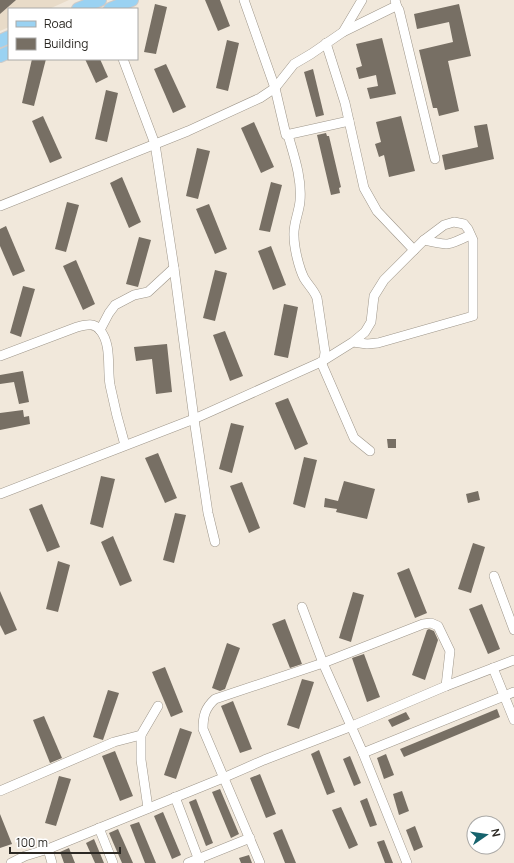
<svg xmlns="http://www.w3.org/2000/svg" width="514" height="863" viewBox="0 0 514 863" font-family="Manrope,sans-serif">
<rect width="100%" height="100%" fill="#f1e8db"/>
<path fill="#e8dbc8" d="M0,0H69L49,9H9V27L0,31Z"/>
<g fill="#776f64">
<path d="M0,0H16L0,14Z"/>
<path d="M205,0H220L230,26L218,31Z"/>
<path d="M155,4L167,7L156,54L144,52Z"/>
<path d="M459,4L471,56L448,61L459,111L439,116L437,108H433L419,50L453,42L449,22L417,29L414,14Z"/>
<path d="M382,38L396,94L370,99L367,88L378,86L376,75L359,79L356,68L362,66L356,44Z"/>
<path d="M227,40L239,43L228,91L216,88Z"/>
<path d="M32,59H46L34,106L22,103Z"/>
<path d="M85,59H100L108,77L96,83Z"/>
<path d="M166,64L186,107L173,113L154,69Z"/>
<path d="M313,69L324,115L316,117L304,72Z"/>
<path d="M106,90L118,93L107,142L95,139Z"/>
<path d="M43,116L62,158L50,163L32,121Z"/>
<path d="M401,116L415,171L389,177L384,155L379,157L375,144L381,142L376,122Z"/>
<path d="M254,122L274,167L261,173L241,128Z"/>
<path d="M487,124L494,159L445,170L442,155L478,147L474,126Z"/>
<path d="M326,133L327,136H329L341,187L339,188L340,193L331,195L317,135Z"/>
<path d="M197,148L210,151L198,199L186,196Z"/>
<path d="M122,177L141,222L129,228L110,183Z"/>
<path d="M271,182L282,185L270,232L259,230Z"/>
<path d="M67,202L79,205L66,252L55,249Z"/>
<path d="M209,204L227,249L215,254L196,209Z"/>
<path d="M6,226L25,271L13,276L0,246V229Z"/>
<path d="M139,237L151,240L138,287L126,284Z"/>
<path d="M271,246L286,285L273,290L258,251Z"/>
<path d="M76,260L95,304L83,310L63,266Z"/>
<path d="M215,270L227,273L215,321L203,318Z"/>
<path d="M23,286L35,289L21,337L10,333Z"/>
<path d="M284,304L298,307L288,358L274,355Z"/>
<path d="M225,331L243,376L230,381L213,335Z"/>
<path d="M167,344L172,392L156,394L152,359L136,361L134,347Z"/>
<path d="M23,371L29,402L19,404L14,382L0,384V375Z"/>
<path d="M288,398L308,444L295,450L275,403Z"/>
<path d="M23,410L24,417L29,416L30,424L0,430V413Z"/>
<path d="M231,423L244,426L232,473L219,469Z"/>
<path d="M387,439H396V448H388Z"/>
<path d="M158,453L177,498L165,503L145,458Z"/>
<path d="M304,457L317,460L305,508L293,504Z"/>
<path d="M101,476L115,479L103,528L90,524Z"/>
<path d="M344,481L375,489L367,519L336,512L337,509L324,507L325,498L338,501Z"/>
<path d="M242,482L260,528L249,533L230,486Z"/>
<path d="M478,491L480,500L468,503L466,494Z"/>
<path d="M42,504L60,547L47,552L29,509Z"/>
<path d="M175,513L186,515L174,563L163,560Z"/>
<path d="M113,536L132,581L120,586L101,542Z"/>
<path d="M473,543L485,547L471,593L458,589Z"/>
<path d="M58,561L70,565L58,612L46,609Z"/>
<path d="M409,568L427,613L415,618L397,573Z"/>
<path d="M0,591L17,630L5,635L0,625Z"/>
<path d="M353,592L364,595L351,642L339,638Z"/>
<path d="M482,604L500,649L488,654L469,609Z"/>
<path d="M285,619L302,664L290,668L272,624Z"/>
<path d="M429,629L434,631L438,640L425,680L412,675L427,630Z"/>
<path d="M227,643L240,648L225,689L220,691L212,688Z"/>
<path d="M364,654L380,697L367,702L352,658Z"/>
<path d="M165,667L183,712L171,717L152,672Z"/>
<path d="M302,679L314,682L299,729L287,725Z"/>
<path d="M108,690L119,693L103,740L93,737Z"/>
<path d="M233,701L252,749L240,753L221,706Z"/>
<path d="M497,709L500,717L404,757L400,749Z"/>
<path d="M406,712L410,719L392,727L388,720Z"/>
<path d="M44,716L62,758L50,763L33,720Z"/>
<path d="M180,728L192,732L176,779L164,775Z"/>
<path d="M319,750L335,792L327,795L311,754Z"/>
<path d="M115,751L133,796L120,801L102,756Z"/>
<path d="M386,754L394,775L384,779L377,758Z"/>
<path d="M350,756L361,783L354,786L343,759Z"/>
<path d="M260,774L276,814L266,818L250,778Z"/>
<path d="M59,776L71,779L56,826L45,823Z"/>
<path d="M220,789L239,834L231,838L212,792Z"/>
<path d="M402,791L409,811L399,815L393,794Z"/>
<path d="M367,798L377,825L370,827L360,801Z"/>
<path d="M196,799L213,843L206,846L189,802Z"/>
<path d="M341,807L358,845L349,849L332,810Z"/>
<path d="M163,812L181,855L172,859L154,816Z"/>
<path d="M0,814L12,844L0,848Z"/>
<path d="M139,822L156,863H145L130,825Z"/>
<path d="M415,826L423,847L414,851L406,830Z"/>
<path d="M118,829L133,863H122L109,833Z"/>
<path d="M282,829L296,863H285L273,833Z"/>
<path d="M94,839L104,863H95L86,843Z"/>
<path d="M384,840L393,863H385L377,842Z"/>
<path d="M69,848L75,863H64L60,852Z"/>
<path d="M249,855L252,863H241L239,858Z"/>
</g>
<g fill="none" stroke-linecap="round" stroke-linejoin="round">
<defs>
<g id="minor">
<path d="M244,0L275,88L286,135L349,121"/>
<path d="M395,0L397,7L399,10L435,159"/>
<path d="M343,32L362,0"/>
<path d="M326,43L345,103L364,188L377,211L414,250"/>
<path d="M123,59L155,144L174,268L194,419L208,513L215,542"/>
<path d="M288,135C294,156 302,178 300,201C299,213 293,224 294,236C294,248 299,268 304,278C308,285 314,290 317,298L325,352L324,360"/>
<path d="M0,206L188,131L260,98L275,88L294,64L311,54L343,32L394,7H397"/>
<path d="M424,240C448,246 448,246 470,235"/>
<path d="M100,330L109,313L115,305L134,295L148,292L174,268"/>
<path d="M0,356L77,327C85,325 94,322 100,330C112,345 107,367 110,385C114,405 119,425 125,445"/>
<path d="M321,362L354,438L370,451"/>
<path d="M0,494L194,419L321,362L353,342L367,344L378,343L473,316V240L468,229L464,224L454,222L444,225L424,240L384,280L374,296L371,322L365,332L353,342"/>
<path d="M494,576L514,630"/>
<path d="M302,607L323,663L363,753L407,863"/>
<path d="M493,668L514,720"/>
<path d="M363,753L514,692"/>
<path d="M0,791L114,742L141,735"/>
<path d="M175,797L200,863"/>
<path d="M148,808L141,760V735L158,706"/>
<path d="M99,828L113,863"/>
<path d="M48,849L52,863"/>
<path d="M11,863L25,856L48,849L223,778L264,760L352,726L446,686L514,660"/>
<path d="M188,863L250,838"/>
<path d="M260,863L203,729C203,716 205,708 215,699L323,663L423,624L431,623L438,626L450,651L446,686"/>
</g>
<g id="major">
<path d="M78,9L100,0"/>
<path d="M110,9L132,0"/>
<path d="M0,41L9,37"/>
<path d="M0,56L9,52"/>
</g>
</defs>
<use href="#minor" stroke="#9e968a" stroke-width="10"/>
<use href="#major" stroke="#cccbca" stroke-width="14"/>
<use href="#minor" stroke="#fff" stroke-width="9"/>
<use href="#major" stroke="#9ad2f2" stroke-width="12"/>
</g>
<rect x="8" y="8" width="130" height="52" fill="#ffffff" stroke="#aaa9a7"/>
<rect x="16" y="21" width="20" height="6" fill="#9ad2f2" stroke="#aaa9a7"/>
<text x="44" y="28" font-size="12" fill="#2b2823">Road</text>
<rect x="16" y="38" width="20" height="12" fill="#776f64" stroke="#aaa9a7"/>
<text x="44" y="48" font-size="12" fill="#2b2823">Building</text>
<g transform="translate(486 835) rotate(77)"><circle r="19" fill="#ffffff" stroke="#aaa9a7"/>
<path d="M0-3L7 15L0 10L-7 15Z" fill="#16636d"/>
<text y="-6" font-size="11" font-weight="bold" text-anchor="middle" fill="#2b2823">N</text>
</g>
<path d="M10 847v6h110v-6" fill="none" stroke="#2b2823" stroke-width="2"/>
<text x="16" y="847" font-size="12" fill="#2b2823" stroke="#ffffff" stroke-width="3" paint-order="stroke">100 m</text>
</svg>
